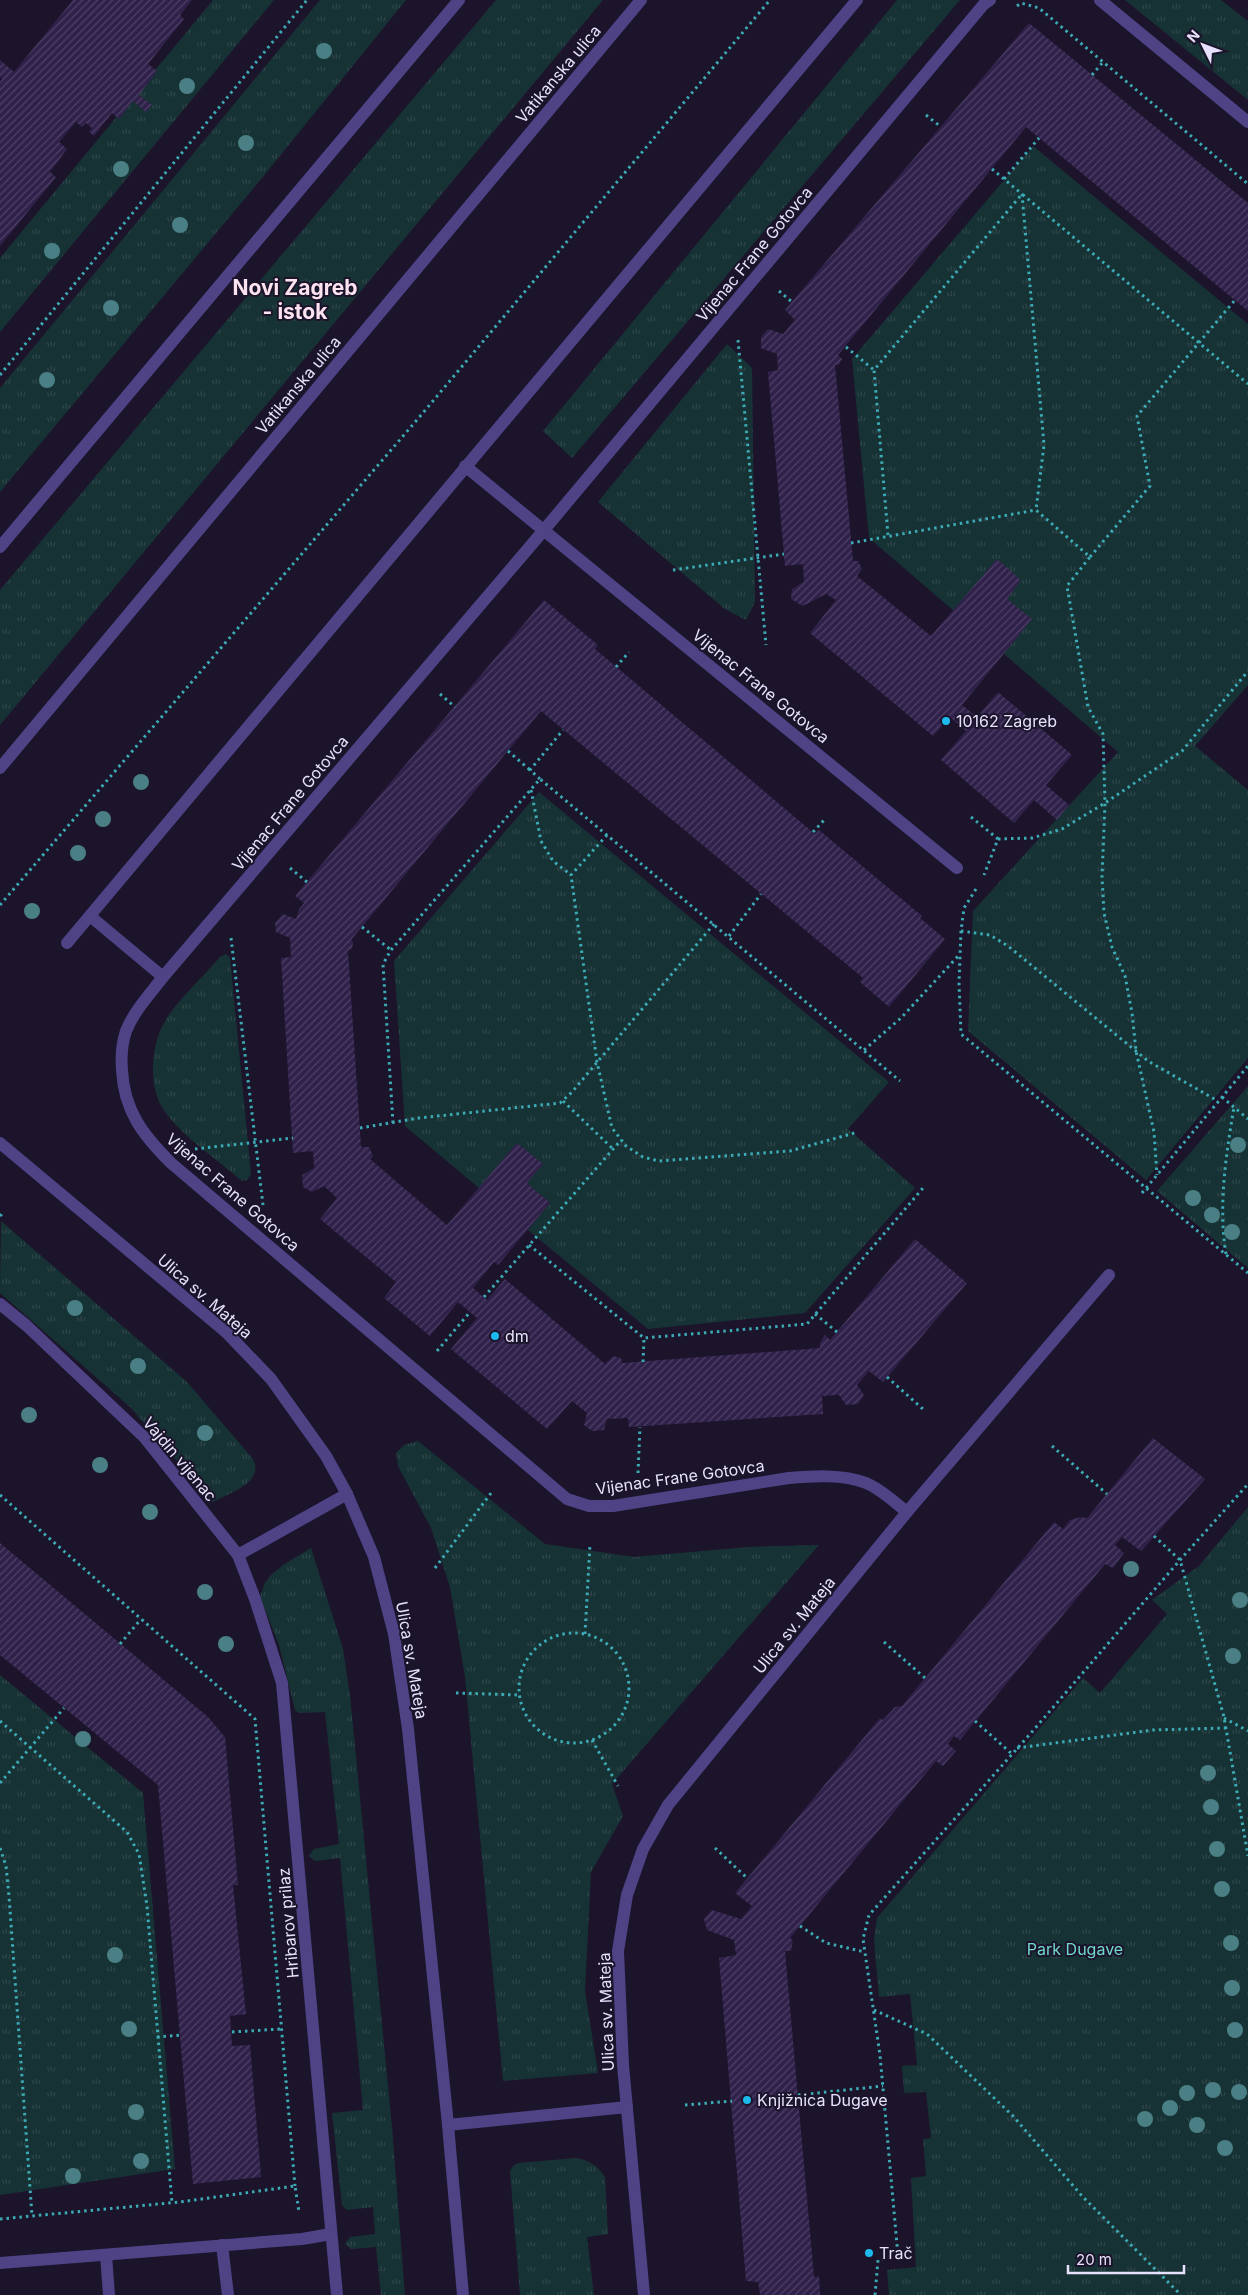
<svg xmlns="http://www.w3.org/2000/svg" width="1248" height="2295" viewBox="0 0 1248 2295" font-family="Inter,sans-serif">
<defs>
<pattern id="grass-tufts" width="24" height="20" patternUnits="userSpaceOnUse" patternTransform="scale(1.25)"><rect width="24" height="20" fill="#173235"/><path d="M3 7l-1-3M5 7V3M7 7l1-3M15 17l-1-3M17 17v-4M19 17l1-3" fill="none" stroke="#2e4649"/></pattern>
<pattern id="building-hatch" width="6" height="6" patternUnits="userSpaceOnUse" patternTransform="scale(1.25)"><rect width="6" height="6" fill="#30214b"/><path d="M-1 1l2-2M0 6l6-6M5 7l2-2" fill="none" stroke="#4e4166"/></pattern>
</defs>
<rect width="100%" height="100%" fill="#1b142b"/>
<g fill="url(#grass-tufts)">
<path d="M213,0H274L0,332V258Z"/>
<path d="M320,0H406L262,178L0,492V388Z"/>
<path d="M496,0H603L0,725V590Z"/>
<path d="M897,0H960L572,458L543,431Z"/>
<path d="M1125,0H1221L1248,21V100Z"/>
<path d="M1033,146L1248,324V685L1195,746L1248,790V1058L1146,1180L968,1031L973,911L1118,752L869,538L852,359Z"/>
<path d="M727,344L752,368L755,602L746,620L725,609L598,502Z"/>
<path d="M539,792L889,1082L848,1129L915,1188L805,1313L648,1329L528,1230L550,1203L527,1183L542,1164L517,1143L479,1188L405,1126L394,961Z"/>
<path d="M226,954L230,958L251,1174L247,1180L242,1181C217,1159 185,1139 165,1112C147,1088 151,1045 165,1021C176,1002 205,975 220,957Z"/>
<path d="M1248,1086V1268L1157,1191Z"/>
<path d="M1,1221L187,1382L253,1459C265,1482 230,1493 213,1502L130,1407L0,1293Z"/>
<path d="M418,1441L545,1544L634,1557L748,1547L819,1545L612,1784L623,1816L591,1872L585,1991L598,2073L503,2081L465,1677L450,1587L431,1528L398,1466L396,1453L404,1445Z"/>
<path d="M1248,1507V2295H889L887,2270L916,2267L911,2178L926,2176L923,2139L931,2138L926,2092L904,2093L902,2066L917,2065L910,1994L879,1997L874,1940L877,1918L1083,1678L1100,1693L1167,1614L1152,1600L1199,1566Z"/>
<path d="M311,1548L343,1649L350,1695L392,2127L405,2295H381L376,2247L351,2249L345,2244L350,2237L375,2234L373,2207L347,2210L342,2205L332,2113L363,2110L340,1858L315,1861L309,1856L314,1849L339,1844L325,1712L299,1713L295,1710L279,1645L260,1597L265,1583L270,1576L283,1565Z"/>
<path d="M0,1675L143,1793L175,2169L0,2195Z"/>
<path d="M576,2158C589,2160 598,2166 605,2177L608,2234L587,2237L594,2295H520L510,2171L513,2166L518,2163Z"/>
</g>
<g fill="url(#building-hatch)">
<path d="M73,0H192L180,15L184,19L148,64L157,71L139,95L152,105L146,112L133,101L119,119L112,113L94,136L89,132L92,128L86,123L82,127L76,122L59,142L67,149L50,172L56,177L0,246V82L2,79L0,77V60L14,72Z"/>
<path d="M1029,23L1248,203V311L1026,127L838,355L842,359L839,365H835L853,561H858L862,569L857,576L931,636L997,559L1021,580L1007,599L1032,619L962,705L977,717L998,692L1072,755L1046,785L1069,805L1057,820L1034,800L1014,823L941,760L966,731L950,717L933,736L810,633L836,600L826,594L803,606L791,599L792,589L804,582L803,564L785,566L768,372L778,370L777,354L761,348V337L768,329L783,334L795,320L785,310Z"/>
<path d="M544,600L598,645L595,649L815,834L819,830L922,916L920,918L945,939L889,1007L860,982L863,978L541,711L351,940L353,942L352,949L348,951L361,1147H369L373,1156L370,1159L447,1225L517,1143L543,1164L527,1183L550,1203L498,1265L494,1262L473,1288L487,1300L505,1279L605,1364L613,1356L621,1358L622,1363L820,1348V1343L825,1335L830,1340L915,1239L967,1283L883,1382L869,1371L857,1385L864,1395L858,1404L846,1405L839,1395L822,1396L823,1414L629,1427L628,1418L607,1419L604,1430L592,1431L584,1425L587,1413L572,1401L547,1429L451,1349L477,1318L458,1302L430,1336L384,1298L396,1282L320,1219L337,1198L324,1186L312,1192L303,1187L302,1175L314,1168L313,1151L293,1153L281,958L291,957L290,938L276,932L275,923L283,914L296,919L299,909L304,903L295,896Z"/>
<path d="M1153,1438L1205,1479L1141,1551L1122,1537L1115,1545L1124,1553L1113,1568L1105,1564L960,1740L954,1736L948,1744L956,1751L943,1766L936,1761L790,1938L793,1940L791,1951H785L795,2064L814,2277L819,2276L820,2295H760L758,2282L746,2281L719,1958L736,1955L734,1940L707,1930L704,1919L712,1910L741,1919L752,1906L735,1893L880,1718L883,1720L895,1707L902,1706L1054,1522L1063,1529L1070,1520L1080,1517L1087,1518Z"/>
<path d="M0,1543L208,1717L225,1737L238,1885H233L246,2014L230,2016L232,2046L250,2045L261,2177L193,2184L158,1785L0,1655Z"/>
</g>
<g fill="none" stroke-linecap="round" stroke-linejoin="round">
<g stroke="#3cabb5" stroke-width="3" stroke-dasharray="2.5 4" stroke-linecap="butt">
<path d="M1017,6L1021,3L1039,8L1248,184"/>
<path d="M1092,75L1103,62"/>
<path d="M926,115L941,127"/>
<path d="M992,169L1022,194L1044,445L1036,510"/>
<path d="M1004,179L1039,138"/>
<path d="M779,291L792,302"/>
<path d="M738,340L766,645"/>
<path d="M846,347L874,370"/>
<path d="M0,375L307,0"/>
<path d="M888,535L874,370L1022,194L1248,384"/>
<path d="M851,543L1036,510L1090,557L1067,586L1088,707L1103,734L1105,803L1102,877L1104,913L1112,947L1125,976L1132,1013L1136,1051L1154,1132L1157,1175"/>
<path d="M1090,557L1150,486L1137,416L1235,300"/>
<path d="M673,570L784,554"/>
<path d="M616,667L629,652"/>
<path d="M440,694L455,707"/>
<path d="M508,751L530,770"/>
<path d="M540,779L530,770L563,730"/>
<path d="M531,790L541,841L553,861L571,875"/>
<path d="M971,817L998,839L984,875"/>
<path d="M813,832L826,818"/>
<path d="M607,835L571,875L597,1062L612,1128L626,1146L643,1157L659,1161L790,1151L858,1132"/>
<path d="M998,839L1032,838L1062,829L1105,803L1182,751L1248,671"/>
<path d="M290,868L307,882"/>
<path d="M976,889L964,908L961,931L959,983L961,1034L1248,1273"/>
<path d="M0,905L422,414L770,0"/>
<path d="M362,927L391,950"/>
<path d="M961,931L990,935L1008,946L1148,1061L1218,1101"/>
<path d="M729,936L761,894"/>
<path d="M231,938L263,1205"/>
<path d="M864,1050L901,1018L960,954"/>
<path d="M1222,1097L1248,1119"/>
<path d="M563,1101L613,1149"/>
<path d="M393,1123L383,964L391,950L540,779L900,1081"/>
<path d="M360,1128L419,1118L560,1103L572,1092L714,924"/>
<path d="M195,1149L293,1138"/>
<path d="M1142,1193L1248,1066"/>
<path d="M0,1216L3,1213"/>
<path d="M529,1245L644,1338L807,1324L923,1188"/>
<path d="M1226,1254C1218,1206 1226,1155 1234,1107"/>
<path d="M484,1297L621,1140"/>
<path d="M815,1314L837,1332"/>
<path d="M437,1351L470,1312"/>
<path d="M643,1362L644,1338"/>
<path d="M887,1377L924,1410"/>
<path d="M1052,1446L1107,1494"/>
<path d="M638,1473L640,1427"/>
<path d="M0,1495L255,1719L295,2186"/>
<path d="M1154,1536L1180,1560L1224,1717L1248,1856"/>
<path d="M435,1568L491,1493"/>
<circle cx="574" cy="1688" r="55"/>
<path d="M585,1634L590,1544"/>
<path d="M884,1642L925,1678"/>
<path d="M120,1644L141,1619"/>
<path d="M456,1693L519,1695"/>
<path d="M1224,1718L1248,1731"/>
<path d="M0,1721L127,1832L139,1854L147,1906L172,2203"/>
<path d="M975,1721L1012,1754"/>
<path d="M592,1740L618,1786"/>
<path d="M1017,1748L1153,1730L1226,1728"/>
<path d="M0,1783L64,1708"/>
<path d="M0,1848L6,1866L9,1896L32,2216"/>
<path d="M715,1848L747,1878"/>
<path d="M800,1926L826,1943L865,1952"/>
<path d="M874,2010L927,2034L1013,2116L1082,2196L1181,2295"/>
<path d="M232,2032L281,2029"/>
<path d="M157,2037L181,2035"/>
<path d="M798,2095L883,2086"/>
<path d="M685,2105L732,2101"/>
<path d="M0,2219L180,2202L295,2186L299,2212"/>
<path d="M875,2295L878,2260L898,2256L880,2055L863,1939L869,1915L1031,1733L1180,1560L1248,1484"/>
</g>
<g stroke="#4f4386" stroke-width="12">
<path d="M1100,0L1248,122"/>
<path d="M465,466L957,868"/>
<path d="M0,547L459,0"/>
<path d="M0,768L641,0"/>
<path d="M90,916L163,977"/>
<path d="M67,943L857,0"/>
<path d="M0,1143L227,1333L271,1379L326,1456L347,1494L374,1557L394,1634L408,1729L448,2125L463,2295"/>
<path d="M0,1304L27,1326L145,1438L238,1555L347,1494"/>
<path d="M907,1512C894,1502 881,1489 866,1483C842,1474 813,1476 789,1478L613,1506H589L567,1499L171,1163C143,1135 124,1111 122,1070C121,1058 122,1043 126,1031C134,1011 150,994 163,977L544,530L984,4L990,0"/>
<path d="M238,1555L255,1599L282,1683L337,2295"/>
<path d="M448,2125L627,2107"/>
<path d="M222,2245L228,2295"/>
<path d="M106,2255L109,2295"/>
<path d="M0,2263L302,2239L331,2234"/>
<path d="M644,2295L623,2065L618,1951L627,1895L643,1849L668,1805L907,1512L1109,1275"/>
</g>
</g>
<g fill="#4a8085">
<circle cx="324" cy="51" r="8"/>
<circle cx="187" cy="86" r="8"/>
<circle cx="246" cy="143" r="8"/>
<circle cx="121" cy="169" r="8"/>
<circle cx="180" cy="225" r="8"/>
<circle cx="52" cy="251" r="8"/>
<circle cx="111" cy="308" r="8"/>
<circle cx="47" cy="380" r="8"/>
<circle cx="141" cy="782" r="8"/>
<circle cx="103" cy="819" r="8"/>
<circle cx="78" cy="853" r="8"/>
<circle cx="32" cy="911" r="8"/>
<circle cx="1238" cy="1145" r="8"/>
<circle cx="1193" cy="1198" r="8"/>
<circle cx="1212" cy="1215" r="8"/>
<circle cx="1232" cy="1232" r="8"/>
<circle cx="75" cy="1308" r="8"/>
<circle cx="138" cy="1366" r="8"/>
<circle cx="29" cy="1415" r="8"/>
<circle cx="205" cy="1433" r="8"/>
<circle cx="100" cy="1465" r="8"/>
<circle cx="150" cy="1512" r="8"/>
<circle cx="1131" cy="1569" r="8"/>
<circle cx="205" cy="1592" r="8"/>
<circle cx="1240" cy="1600" r="8"/>
<circle cx="226" cy="1644" r="8"/>
<circle cx="1233" cy="1656" r="8"/>
<circle cx="83" cy="1739" r="8"/>
<circle cx="1208" cy="1773" r="8"/>
<circle cx="1211" cy="1807" r="8"/>
<circle cx="1217" cy="1849" r="8"/>
<circle cx="1222" cy="1889" r="8"/>
<circle cx="1231" cy="1943" r="8"/>
<circle cx="115" cy="1955" r="8"/>
<circle cx="1232" cy="1988" r="8"/>
<circle cx="129" cy="2029" r="8"/>
<circle cx="1235" cy="2030" r="8"/>
<circle cx="1213" cy="2090" r="8"/>
<circle cx="1239" cy="2092" r="8"/>
<circle cx="1187" cy="2093" r="8"/>
<circle cx="1170" cy="2108" r="8"/>
<circle cx="136" cy="2112" r="8"/>
<circle cx="1145" cy="2119" r="8"/>
<circle cx="1197" cy="2125" r="8"/>
<circle cx="1225" cy="2148" r="8"/>
<circle cx="141" cy="2161" r="8"/>
<circle cx="73" cy="2176" r="8"/>
</g>
<g fill="#1dbaed" stroke="#1b142b" stroke-width="2">
<circle cx="946" cy="721" r="5"/>
<circle cx="495" cy="1336" r="5"/>
<circle cx="747" cy="2100" r="5"/>
<circle cx="869" cy="2253" r="5"/>
</g>
<g text-anchor="middle" stroke-width="4" stroke-linejoin="round" paint-order="stroke">
<g font-size="16" fill="#e8e1fd" stroke="#1b142b">
<text transform="translate(558 74) rotate(-50)" y="6">Vatikanska ulica</text>
<text transform="translate(754 254) rotate(-50)" y="6">Vijenac Frane Gotovca</text>
<text transform="translate(298 385) rotate(-50)" y="6">Vatikanska ulica</text>
<text transform="translate(761 686) rotate(39)" y="6">Vijenac Frane Gotovca</text>
<text transform="translate(290 803) rotate(-50)" y="6">Vijenac Frane Gotovca</text>
<text transform="translate(233 1192) rotate(41)" y="6">Vijenac Frane Gotovca</text>
<text transform="translate(205 1296) rotate(41)" y="6">Ulica sv. Mateja</text>
<text transform="translate(180 1459) rotate(50)" y="6">Vajdin vijenac</text>
<text transform="translate(680 1477) rotate(-8)" y="6">Vijenac Frane Gotovca</text>
<text transform="translate(794 1625) rotate(-51)" y="6">Ulica sv. Mateja</text>
<text transform="translate(412 1660) rotate(80)" y="6">Ulica sv. Mateja</text>
<text transform="translate(288 1923) rotate(-95)" y="6">Hribarov prilaz</text>
<text transform="translate(606 2012) rotate(-92)" y="6">Ulica sv. Mateja</text>
</g>
<g font-size="16" fill="#e8e1fd" stroke="#1b142b" text-anchor="start">
<text x="956" y="727">10162 Zagreb</text>
<text x="505" y="1342">dm</text>
<text x="757" y="2106">Knjižnica Dugave</text>
<text x="879" y="2259">Trač</text>
</g>
<g font-size="16" fill="#71d8ce" stroke="#1b142b">
<text x="1075" y="1955">Park Dugave</text>
</g>
<g font-size="21" font-weight="bold" fill="#fde2ef" stroke="#1b142b">
<text x="295" y="295">Novi Zagreb<tspan x="295" dy="24">- istok</tspan></text>
</g>
</g>
<g transform="translate(1203 45) rotate(312)" stroke="#1b142b" stroke-width="4" paint-order="stroke">
<path d="M0-4L9 19L0 12L-9 19Z" fill="#e8e1fd"/>
<text y="-8" font-size="14" font-weight="bold" text-anchor="middle" fill="#e8e1fd">N</text>
</g>
<path d="M1068 2265v8h116v-8" fill="none" stroke="#e8e1fd" stroke-width="2.5"/>
<text x="1076" y="2265" font-size="15" fill="#e8e1fd" stroke="#1b142b" stroke-width="4" paint-order="stroke">20 m</text>
</svg>
